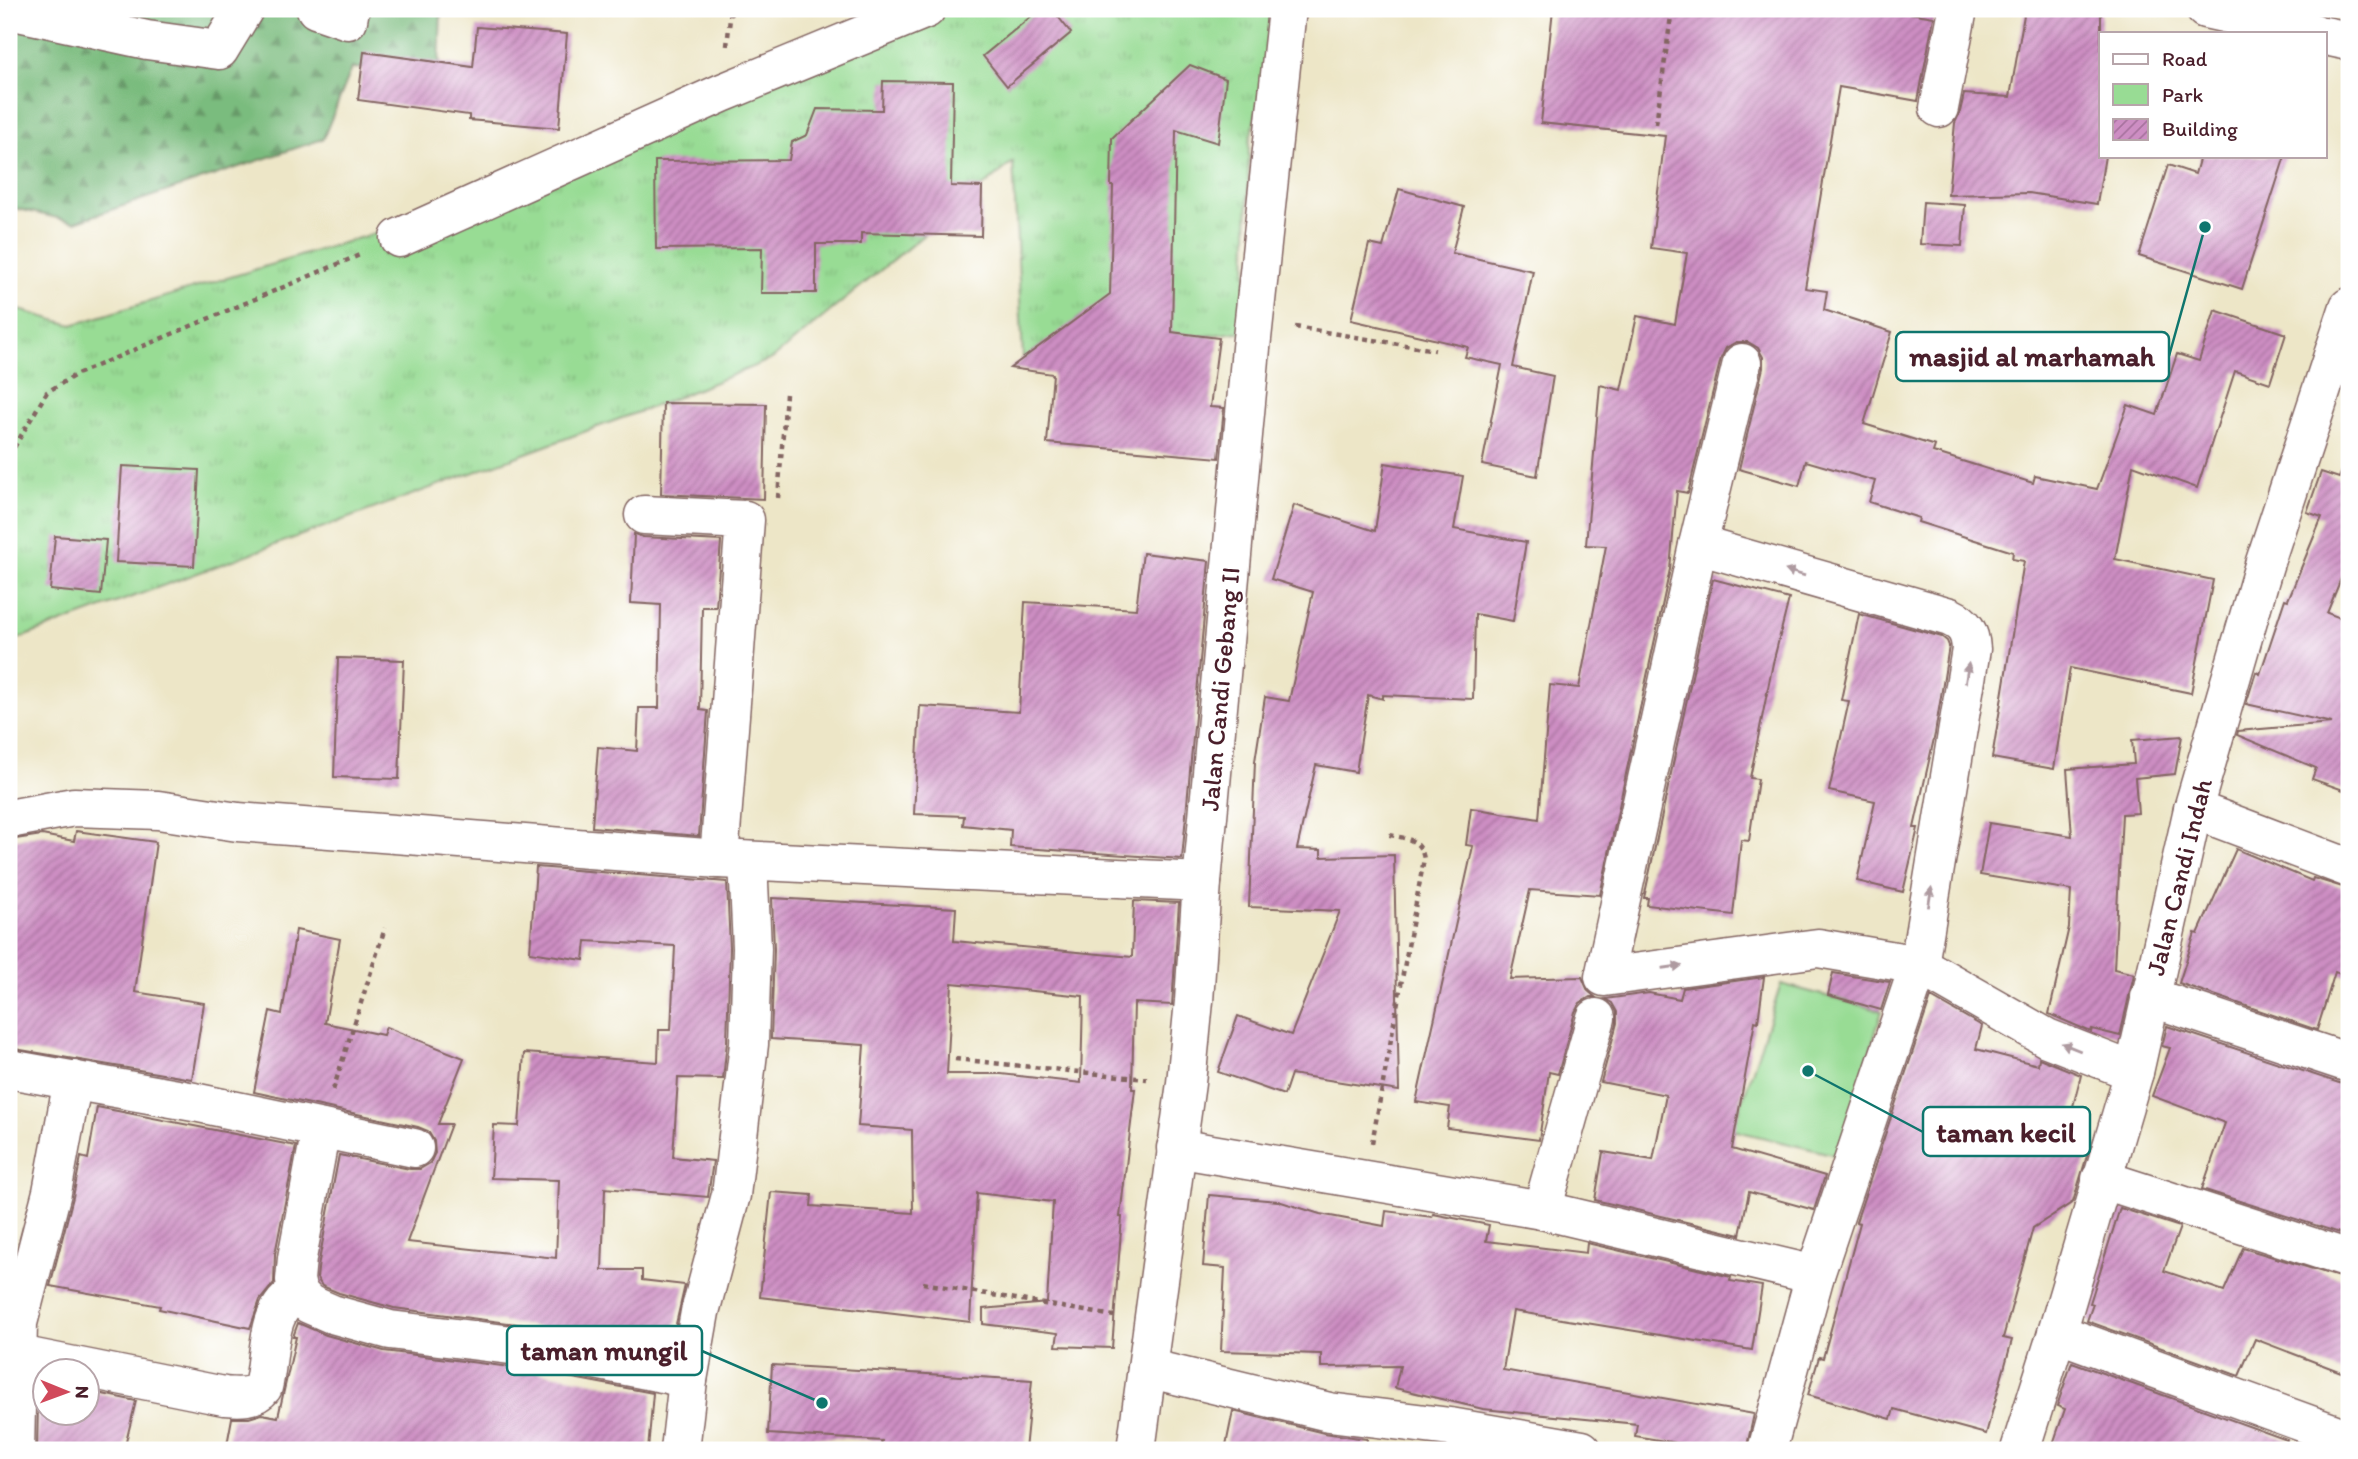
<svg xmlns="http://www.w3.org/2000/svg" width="2358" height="1459" viewBox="0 0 2358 1459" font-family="Itim,sans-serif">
<defs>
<pattern id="grass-tufts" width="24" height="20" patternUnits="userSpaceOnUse" patternTransform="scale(1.75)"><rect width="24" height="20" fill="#98dc94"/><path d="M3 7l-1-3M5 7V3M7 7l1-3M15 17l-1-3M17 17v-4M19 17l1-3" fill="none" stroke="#84bc80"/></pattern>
<pattern id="forest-firs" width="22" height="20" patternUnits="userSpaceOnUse" patternTransform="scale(1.75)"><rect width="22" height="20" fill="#7abc7e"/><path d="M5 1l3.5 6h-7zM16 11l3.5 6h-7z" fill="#669867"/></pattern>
<pattern id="building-hatch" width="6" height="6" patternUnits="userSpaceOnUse" patternTransform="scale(1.75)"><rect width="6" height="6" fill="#cd8ec3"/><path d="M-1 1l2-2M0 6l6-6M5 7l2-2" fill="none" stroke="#a8739f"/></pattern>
</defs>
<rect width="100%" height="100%" fill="#fff"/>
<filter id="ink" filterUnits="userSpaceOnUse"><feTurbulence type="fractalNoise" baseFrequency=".0143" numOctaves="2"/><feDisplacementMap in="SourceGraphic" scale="14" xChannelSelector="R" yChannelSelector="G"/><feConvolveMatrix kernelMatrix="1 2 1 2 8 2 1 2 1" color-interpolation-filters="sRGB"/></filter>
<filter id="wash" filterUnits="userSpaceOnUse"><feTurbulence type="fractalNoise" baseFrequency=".00686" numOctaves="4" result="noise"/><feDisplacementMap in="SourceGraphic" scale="28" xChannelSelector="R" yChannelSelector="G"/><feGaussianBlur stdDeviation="1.57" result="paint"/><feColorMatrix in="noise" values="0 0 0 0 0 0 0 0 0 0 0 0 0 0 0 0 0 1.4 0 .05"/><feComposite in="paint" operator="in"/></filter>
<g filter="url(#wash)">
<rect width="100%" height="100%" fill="#ede6c7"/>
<path fill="url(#grass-tufts)" stroke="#717e60" stroke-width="2" d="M910,9H1281L1249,143L1245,331L1023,358L1013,162L772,359L663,403L9,642V307L72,325L491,198Z"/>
<path fill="url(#forest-firs)" stroke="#626e54" stroke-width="2" d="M9,9H441L439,69L352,68L323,139L75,222L9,207Z"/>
<path fill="#98dc94" stroke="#717e60" stroke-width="2" d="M1781,984L1882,1011L1839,1156L1733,1130Z"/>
<g id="blocks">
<g fill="url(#building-hatch)" fill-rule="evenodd">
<path d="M1040,9H1052L1071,33L1007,86L983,56Z"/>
<path d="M1553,9H1634L1693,15L1694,9H1886L1934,17L1918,101L1839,87L1805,288L1827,291L1824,310L1892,332L1864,424L1935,446L1933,452L2033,483L2035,476L2097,489L2128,405L2157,415L2177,354L2199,361L2215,310L2286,334L2270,383L2235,371L2197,488L2133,465L2115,559L2213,580L2191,693L2070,668L2054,769L1992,758L2024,561L2012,559L2013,552L1918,522L1919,518L1869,502L1875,481L1806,461L1799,486L1739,469L1763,368V357L1758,348L1748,342H1736L1726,348L1721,358L1688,493L1677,491L1670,569L1600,895L1530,890L1510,979L1582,977L1588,991L1595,997H1590L1580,1003L1575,1012L1558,1074L1549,1072L1539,1140L1447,1128L1450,1107L1416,1102L1473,846L1466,845L1471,808L1539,819L1550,685L1579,688L1606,546L1586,545L1600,385L1621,390L1637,316L1675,324L1687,253L1651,248L1665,136L1541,123Z"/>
<path d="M2025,9H2085L2101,11V156H2105L2097,204L2029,193L1948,195L1955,123L1960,112L1964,94L2010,97Z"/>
<path d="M477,27L567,34L559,128L469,120V115L358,100L364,52L473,67Z"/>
<path d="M1190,65L1226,79L1218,143L1176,130L1172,332L1219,338L1210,407L1224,408L1219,458L1047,443L1053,374L1010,368L1110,294L1113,186H1111L1112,138Z"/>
<path d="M883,81L953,82L951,186L982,187L981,236L861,233V244H816V293H761L762,248L656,249L655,161L789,160L792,142L807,135L817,109L882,110Z"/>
<path d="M2200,156H2285L2242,289L2139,256L2168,165L2195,174Z"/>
<path d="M1399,189L1464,207L1452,253L1533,271L1513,367L1553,376L1537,476L1482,465L1502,365L1465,357L1468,347L1351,320L1369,244L1383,247Z"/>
<path d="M1923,202L1965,205L1962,246L1920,244Z"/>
<path d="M663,403L766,404L764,499L661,494Z"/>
<path d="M2349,454V559L2327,613L2349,621V792L2312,779L2316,768L2237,735L2238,731L2332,723L2246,704L2256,672L2260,674L2285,599L2288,600L2322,517L2307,512L2321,472L2339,478Z"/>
<path d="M1385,463L1463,476L1454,529L1526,542L1513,621L1475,614L1473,699L1383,695V699L1368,695L1356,772L1316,765L1297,849L1321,850V857L1394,855L1399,1091L1291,1074L1284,1095L1218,1072L1238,1016L1291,1035L1340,911L1249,907L1255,761L1265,697L1289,701L1313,592L1271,579L1294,505L1375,531Z"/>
<path d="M122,466L199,470L194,566L116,562Z"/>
<path d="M634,534L643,537L721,541L716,607H702L700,710L708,711L699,836L592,827L598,747L637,751L639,708H659L661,605L631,603Z"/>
<path d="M55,536L106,540L101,595L50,590Z"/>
<path d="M1143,553L1209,561L1182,859L1010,847L1011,830L963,825L964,816L914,814L920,706L1019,712L1025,602L1136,609Z"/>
<path d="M1713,579L1789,599L1773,663L1750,778L1758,779L1749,841L1741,840L1733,915L1647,905L1648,898H1644Z"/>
<path d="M1859,614L1942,637L1947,641L1949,646L1935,734L1914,828H1918L1903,892L1857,881L1875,801L1829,791L1849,701L1841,700Z"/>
<path d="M338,658L404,660L399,779L334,777Z"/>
<path d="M2182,736L2175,774L2135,778L2138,813L2122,814L2114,969L2134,974L2120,1036L2092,1029L2091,1032L2049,1014L2069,927L2071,890L1980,875L1989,823L2072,836L2067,769L2134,764L2132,740Z"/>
<path d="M76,831L156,842L135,992L204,1003L192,1079L9,1048V840L42,835L74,841Z"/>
<path d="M2236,849L2312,881L2313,878L2349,889V977L2335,972L2317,1030L2179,983L2195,933L2198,934Z"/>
<path d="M536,867L727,882L730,948L727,1042L723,1079L678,1078L673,1157L713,1161L708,1197L605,1188L602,1270H642V1280L685,1285L673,1337L658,1335L656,1349L532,1326L394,1308L339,1293L322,1286L317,1278L319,1261L339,1155L410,1169H420L430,1163L435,1153L434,1141L428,1131L418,1127L254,1092L270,1011L282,1014L296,930L340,939L325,1023L383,1035L386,1027L464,1058L438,1124H451L407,1242L556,1258L559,1180L491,1178L494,1125L519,1126L524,1053L658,1062L659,1030H671L675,946L586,941L584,960L530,952Z"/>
<path d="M772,898L956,908L954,941L1132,957L1134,901L1179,903L1172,1005L1134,1003L1132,1089H1135L1120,1217H1122L1112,1348L1056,1346L1058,1333L983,1324V1309L1047,1303L1053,1202L977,1193L970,1322L760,1297L771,1192L812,1195L811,1206L913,1213L912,1130L858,1126L864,1045L771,1039L774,949ZM952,983L1083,996L1081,1083L1001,1074H947Z"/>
<path d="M1833,973L1890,982L1881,1010L1828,995Z"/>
<path d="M1764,977L1758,1022L1755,1021L1732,1149L1825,1176L1814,1210L1749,1192L1740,1235L1595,1200L1603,1152L1653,1160L1666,1095L1601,1082L1617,1023V1012L1612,1003L1605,999L1649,993L1680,999L1683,988Z"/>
<path d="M1931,997L1982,1026L1976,1049L2038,1065L2039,1058L2081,1075L2064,1142L2089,1149L2073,1202L2033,1228L2003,1338L2012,1340L1986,1434L1894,1409L1891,1419L1808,1395L1819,1357L1823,1358L1860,1223L1856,1222Z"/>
<path d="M2167,1026L2342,1084H2349V1236L2202,1189L2225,1123L2152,1096L2170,1048L2162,1046Z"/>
<path d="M97,1107L296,1146L275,1254L274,1283L260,1300L250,1328L159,1309L160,1306L50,1286L73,1197L81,1157L88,1159Z"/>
<path d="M1209,1195L1278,1201L1320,1214L1384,1226L1386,1211L1432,1217L1433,1214L1489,1225L1486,1241L1586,1253L1587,1243L1731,1277L1730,1281L1762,1286L1752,1350L1513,1311L1503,1370L1754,1414L1746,1450H1718L1635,1436L1637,1424L1483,1409L1395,1388L1400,1366L1321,1367V1354L1221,1351L1225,1268L1203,1266Z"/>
<path d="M2120,1208L2180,1227L2164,1271L2224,1291L2243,1248L2349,1280V1375L2255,1339L2239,1376L2087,1321L2093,1304L2090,1303Z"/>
<path d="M298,1323L326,1335L384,1351L525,1369L653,1393L648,1450H226L232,1418H249L262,1414L278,1417L296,1337H293Z"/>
<path d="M2072,1362L2287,1440L2283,1450H2051L2065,1409L2057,1406Z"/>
<path d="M772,1365L1032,1380L1025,1450H880L882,1441L768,1434Z"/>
<path d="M43,1382L46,1383V1413H88V1391L136,1401L124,1450H37L38,1403Z"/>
<path d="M1233,1411L1324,1433L1367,1439L1366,1450H1225Z"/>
</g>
</g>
</g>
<g filter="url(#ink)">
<use href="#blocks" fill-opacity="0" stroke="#836562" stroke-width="2"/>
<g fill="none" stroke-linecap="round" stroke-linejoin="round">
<defs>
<g id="street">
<path d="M316,9L348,20L350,9"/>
<path d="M9,10L147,40L219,50L244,9"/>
<path d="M1939,108L1958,9"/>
<path d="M399,238L722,93L926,9"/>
<path d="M1742,363L1698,545L1604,977L1818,948L1919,965L2047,1038L2134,1072"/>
<path d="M644,515L745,520L719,859"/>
<path d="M1698,545L1950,617C1965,624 1970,632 1971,649L1919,965L1815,1275L1767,1450"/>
<path d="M2193,809L2349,868"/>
<path d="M9,819L74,807L158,810L238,822L719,859L1202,882"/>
<path d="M2150,997L2349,1063"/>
<path d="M9,1069L194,1102L414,1148"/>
<path d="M321,1129L297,1258L295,1280L298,1293L309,1304L332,1314L390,1330L528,1347L668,1374L688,1380"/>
<path d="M1176,1148L1542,1210L1815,1275"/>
<path d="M2101,1179L2349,1259"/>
<path d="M1542,1210L1596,1018"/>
<path d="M2057,1333L2349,1439"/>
<path d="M19,1355L224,1396C237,1397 254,1399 263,1387C271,1356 265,1308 298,1293"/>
<path d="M1147,1368L1186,1083L1194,1001L1202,882L1251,348L1287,9"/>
<path d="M15,1450L18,1323L52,1192L73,1080"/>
<path d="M680,1450L688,1380L700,1312L731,1195L749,1044L752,948L748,861"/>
<path d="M1136,1450L1147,1368L1329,1412L1450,1427L1582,1450"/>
</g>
<g id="secondary">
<path d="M2205,9L2314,33"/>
<path d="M2325,36L2349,41"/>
<path d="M2020,1450L2057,1333L2134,1072L2193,809L2264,565L2349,307"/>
</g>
</defs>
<use href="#street" stroke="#836562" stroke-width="41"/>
<use href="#secondary" stroke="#836562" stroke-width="41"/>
<g stroke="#836562" stroke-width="4.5" stroke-dasharray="5 5" stroke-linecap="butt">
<path d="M727,46L731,9"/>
<path d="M1656,124L1672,9"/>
<path d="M1295,327L1435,350"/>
<path d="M9,456L47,392L77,374L362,254"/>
<path d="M778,498L786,394"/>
<path d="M955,1059L1147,1079"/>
<path d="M333,1090L385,928"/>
<path d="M1372,1143L1424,859C1420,837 1405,839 1386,834"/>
<path d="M923,1283L1114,1316"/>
</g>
<use href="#street" stroke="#fff" stroke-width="38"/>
<use href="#secondary" stroke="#fff" stroke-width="38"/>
</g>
<defs><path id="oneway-solid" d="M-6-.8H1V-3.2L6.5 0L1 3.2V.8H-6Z" transform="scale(1.75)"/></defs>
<g fill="#ae9aa0">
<use href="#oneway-solid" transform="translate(1795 573) rotate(-164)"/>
<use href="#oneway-solid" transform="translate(1967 673) rotate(-81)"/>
<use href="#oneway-solid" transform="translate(1930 897) rotate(-81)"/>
<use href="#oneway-solid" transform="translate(1672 967) rotate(-8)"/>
<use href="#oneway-solid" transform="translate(2071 1047) rotate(-158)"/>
</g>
</g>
<g text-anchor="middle" stroke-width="5" stroke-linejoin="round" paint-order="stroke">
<g font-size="26" fill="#4a1f2b" stroke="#fff">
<text transform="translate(1220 689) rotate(-85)" y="9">Jalan Candi Gebang II</text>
<text transform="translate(2179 877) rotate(-76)" y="9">Jalan Candi Indah</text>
</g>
</g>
<path fill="none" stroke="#0f766e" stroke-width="2.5" d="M2205 227L2169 356M1808 1071L1923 1132M822 1403L702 1351"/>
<g fill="#0f766e" stroke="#fff" stroke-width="2.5">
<circle cx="2205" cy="227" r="7"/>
<circle cx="1808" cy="1071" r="7"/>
<circle cx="822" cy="1403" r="7"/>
</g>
<g fill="#fff" stroke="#0f766e" stroke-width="2.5">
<rect x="1896" y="332" width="273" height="49" rx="7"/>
<rect x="1923" y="1107" width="167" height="49" rx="7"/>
<rect x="507" y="1326" width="195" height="49" rx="7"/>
</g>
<g font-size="28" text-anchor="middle" font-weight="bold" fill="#4a1f2b">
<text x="2032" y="366">masjid al marhamah</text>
<text x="2006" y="1142">taman kecil</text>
<text x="604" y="1360">taman mungil</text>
</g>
<rect width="2358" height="1459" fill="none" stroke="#fff" stroke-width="35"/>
<rect x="2099" y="32" width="228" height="126" fill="#ffffff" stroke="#b7a5aa" stroke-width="2"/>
<rect x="2113" y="54" width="35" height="10" fill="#ffffff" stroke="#b7a5aa" stroke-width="2"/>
<text x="2162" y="66" font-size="21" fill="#4a1f2b">Road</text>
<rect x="2113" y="84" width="35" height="21" fill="#98dc94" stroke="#b7a5aa" stroke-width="2"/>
<text x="2162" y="102" font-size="21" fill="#4a1f2b">Park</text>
<rect x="2113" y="119" width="35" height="21" fill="url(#building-hatch)" stroke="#b7a5aa" stroke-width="2"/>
<text x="2162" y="136" font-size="21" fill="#4a1f2b">Building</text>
<g transform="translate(66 1392) rotate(91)"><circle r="33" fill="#ffffff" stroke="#b7a5aa" stroke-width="2"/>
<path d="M0-5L12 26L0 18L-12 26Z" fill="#d1495b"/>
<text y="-10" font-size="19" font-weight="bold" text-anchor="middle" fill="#4a1f2b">N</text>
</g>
</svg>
